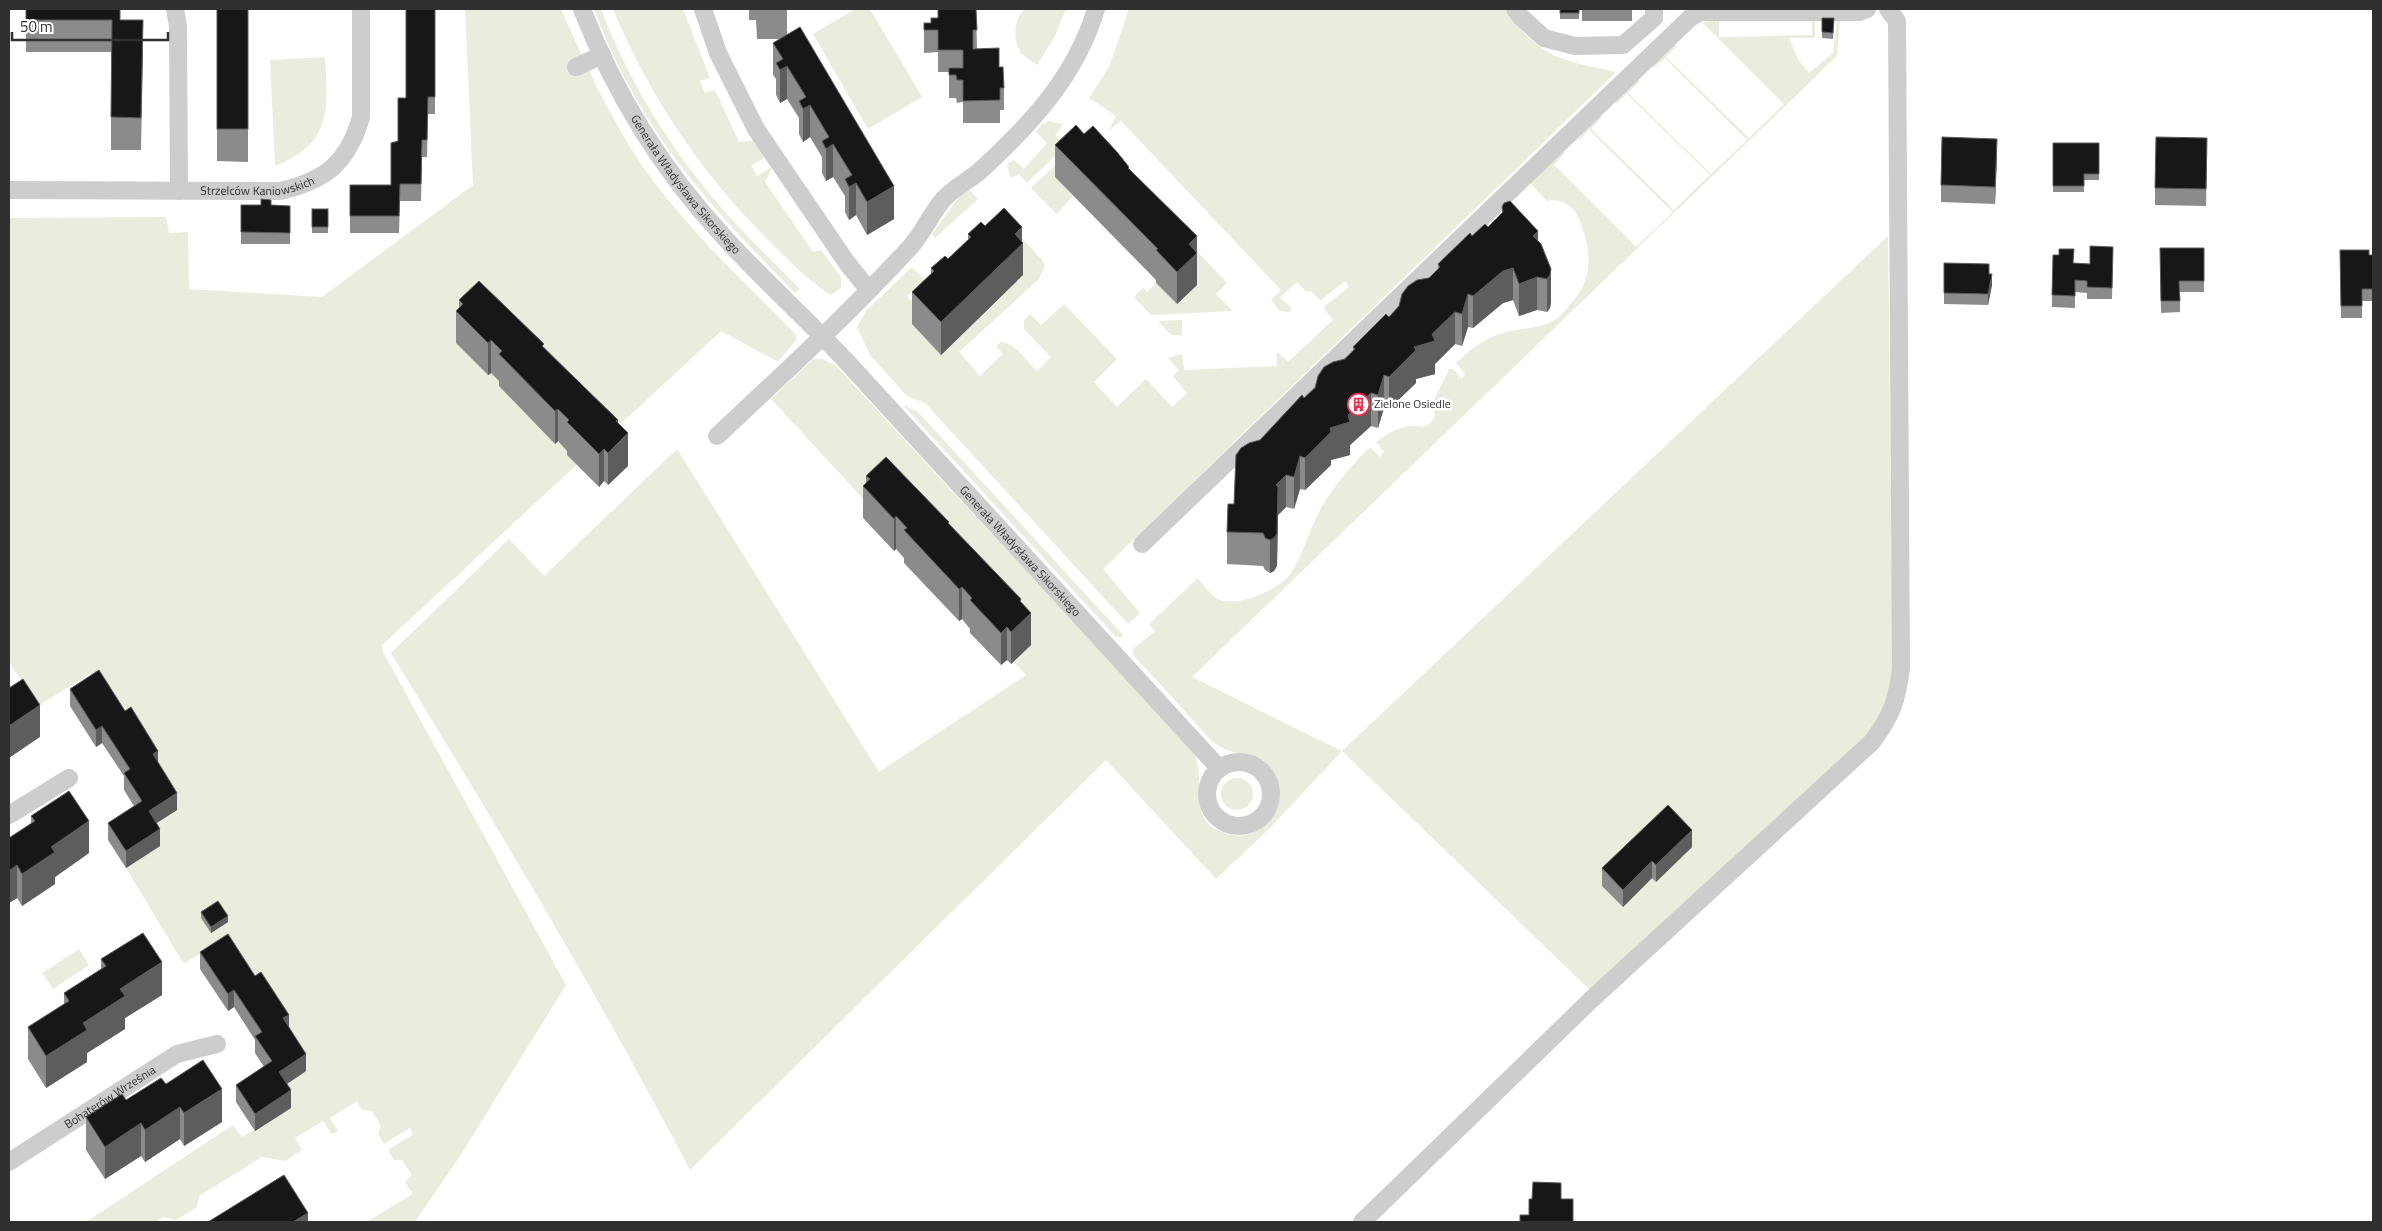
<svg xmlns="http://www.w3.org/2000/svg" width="2382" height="1231" viewBox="0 0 2382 1231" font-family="'Titillium Web',sans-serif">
<rect width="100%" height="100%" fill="#fff"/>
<g fill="#e8edde">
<path d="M465,9H561C585,63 609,117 643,167C687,229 743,281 796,335V340L778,362L721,331L382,645L383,652L566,985L460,1156L415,1222H366L413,1194L405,1182L412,1175L402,1160H394L388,1150L413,1134L410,1128L384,1144L378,1134L381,1126L372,1111L362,1110L357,1101L330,1118L338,1131L332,1134L323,1121L295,1138L302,1150L285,1161L262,1157L199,1196L197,1207L176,1220L164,1217L156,1222H86L233,1125L242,1137L291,1108L222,939L184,964L126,868L160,846L125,728L90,674L38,706L9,662V218L166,217L169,233L188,232L189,289L322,297L473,185Z"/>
<path d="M594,9H601C625,72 659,130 701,183C730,221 766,254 800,289L795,293C708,205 638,128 594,9Z"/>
<path d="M613,9H683L710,78L700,81L705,93L715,90L739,142L757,140L767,156L751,166L757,176L773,166L765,182L813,252L821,250L841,277V288L831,295C805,278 785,257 763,235C698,168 649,95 613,9Z"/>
<path d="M855,9H870L922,97L868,129L813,34Z"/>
<path d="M1025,9H1066L1055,36L1037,65C1032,61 1025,57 1021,53C1013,40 1013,19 1025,9Z"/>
<path d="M1129,9H1505C1538,58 1561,60 1616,72L1103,569L1140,613L1128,624L925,403L907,396L870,355L857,327L866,311L912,267L925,280L907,296L919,308L941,354L1023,276L1014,229L1042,260L1045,266L1039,279L959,352L980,376L1003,354L996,346L1001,342C1016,343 1026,361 1037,371L1051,357L1024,329V320L1030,314L1041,325L1064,304L1117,359L1094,382L1117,407L1146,379L1172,407L1187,393L1173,376L1179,370L1168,358L1182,354L1184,370L1277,366V351L1288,362L1333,320L1324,309L1325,306L1349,287L1345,281L1320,301L1311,291L1307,292L1297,282L1280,297L1292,309L1289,312L1280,311L1271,300L1281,290L1121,121L1109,130L1116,116L1089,98L1109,67Z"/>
<path d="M1719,20V37L1812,35V20H1815V38H1789L1799,61L1809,73L1833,53L1837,20H1840L1837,56L1192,677L1342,751L1888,236L1893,674L1881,718L1857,747L1591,991L1342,751L1270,828L1216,879L1106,760L690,1170C598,994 495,823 391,653L509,539L544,576L677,449L879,772L1026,675L771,399L813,359H823L836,366L1192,750C1211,780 1179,826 1234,835C1246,837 1257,833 1265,825C1278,812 1283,792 1275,776C1264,753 1238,758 1219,746C1209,740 1200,728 1192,719C1173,698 1153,676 1133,655V649L1155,631L1149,624L1198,578C1203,584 1209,593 1216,598C1233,610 1281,589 1291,573C1306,550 1311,522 1326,500C1338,481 1354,463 1370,447L1380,457L1384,452L1376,442C1389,432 1407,422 1423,427L1431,423L1435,415L1433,402L1449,369H1453L1462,379L1465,374L1456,363C1467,352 1482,340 1497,335C1514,329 1533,329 1549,323C1556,320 1562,314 1567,308C1594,281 1593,251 1578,217C1573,205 1560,198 1547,201L1530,183L1561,152L1565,153L1554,165L1636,247L1673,212L1589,130L1579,140L1578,138L1599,116L1602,117L1591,129L1674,210L1710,175L1627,94L1616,104V100L1636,80L1640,81L1628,93L1711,174L1747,140L1665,58L1653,68L1652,64L1673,45L1677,46L1666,57L1749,138L1784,104L1702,22Z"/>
<path d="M325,57C328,111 332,143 275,166L270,60Z"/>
<path d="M1048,121L1063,124L1055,136L1066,145L1027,183L1019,174L1011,178L1007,167L1008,163L1014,160L1024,169L1047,143L1036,132L1042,124Z"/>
<path d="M1096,145L1227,283L1216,294L1233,311L1151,315L1134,297L1143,288L1147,292L1156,283L1177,304L1197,285L1055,177L1073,196L1057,214L1031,188L1071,150Z"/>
<path d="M968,189L978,199L935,238L932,234L960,196Z"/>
<path d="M1182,320V335H1171L1158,321Z"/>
<path d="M903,405L918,412L1123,635L1121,637H1116Z"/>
<circle cx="1237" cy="794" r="16"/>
<path d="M79,949L89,965L53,989L42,973Z"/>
</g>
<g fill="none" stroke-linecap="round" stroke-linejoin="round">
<g stroke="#cdcdcd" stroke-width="18">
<path d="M175,9L178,26L179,191"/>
<path id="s1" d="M582,9C614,92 663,171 724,237C763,280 807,319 847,362C970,498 1096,632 1219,768"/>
<path d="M703,9L718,53L756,129L847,263L868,289"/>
<path d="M1515,9L1521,17L1544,38L1575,46L1623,45L1654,18V9"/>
<path d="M576,67L602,55"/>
<path id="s2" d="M9,190L280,191C325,181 348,163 361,117V9"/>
<path d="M717,436C783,374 851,312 912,245C924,231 931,214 942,201C952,188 969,181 981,170C1031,124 1076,76 1096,9"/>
<path d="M1142,544L1690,18L1700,12H1859L1867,9"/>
<circle cx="1239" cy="794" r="32"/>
<path d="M9,815L69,778"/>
<path id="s3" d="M9,1162L177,1054L217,1044"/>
<path d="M1362,1222L1593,998L1872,742C1892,715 1897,701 1901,668L1897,21L1888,9"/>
</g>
</g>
<g fill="#8b8b8b">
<path d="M26,9L120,20L143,52L141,150H111V52H26Z"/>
<path d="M217,9H248V162L217,161Z"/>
<path d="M435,9V114H428L427,157H422L421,201H400L399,233H350V185H391L398,141L406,98Z"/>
<path d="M749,9H787V35L894,219L867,235L856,215L849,220L845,212V196L833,177L826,181L822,173V157L810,137L803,142L799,134V118L787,99L780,103L776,95V79L773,75V43L780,39H757L756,20H749Z"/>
<path d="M938,9H976L977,48L999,67L1004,88V110H1000V123H963V102L957,103L956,98H949V72H938V52L924,53V23H931L938,18Z"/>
<rect x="1560" y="9" width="19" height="10"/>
<rect x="1582" y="9" width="50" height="12"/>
<path d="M1822,18H1834L1833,39L1822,38Z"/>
<path d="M1084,134L1197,236V285L1177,304L1156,283V280L1055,177V145Z"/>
<path d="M2053,143H2099V180H2084V192H2053Z"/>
<path d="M2207,155L2206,206L2155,205V188Z"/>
<path d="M1997,156L1995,204L1941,202V185Z"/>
<path d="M241,205L290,206V244H241Z"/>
<path d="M1502,207L1541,244L1551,302L1550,308L1547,312L1537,310L1519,316L1513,300L1503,303L1473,328L1468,327L1462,346L1455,344L1435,364V374L1416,379V383L1389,409L1384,408L1378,428L1371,426L1350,445V455L1331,460V465L1305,490L1300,489L1294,509L1286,507L1278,515L1277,566L1274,571L1270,573L1265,570L1263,566L1227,564V532L1234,504L1260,440L1353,350V347L1389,317L1438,269V264L1472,236L1488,227L1502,214Z"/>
<rect x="312" y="209" width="16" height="24"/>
<path d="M985,226L1022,242L1023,275L941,355L912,324V292L931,274V268L948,259L968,240V234Z"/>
<path d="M2113,247L2112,299H2087V293L2075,292V308L2052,307V295L2074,263L2090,264Z"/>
<path d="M2160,248H2204V292H2180V312L2161,313Z"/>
<path d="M2340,250L2369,255H2373V301H2362V318H2341Z"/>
<path d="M1944,263L1989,274L1992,285L1988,305L1944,304Z"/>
<path d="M459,300L544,347L618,423L628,466L608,485L604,481L599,487L567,455V451L558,441L555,444L499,386V381L491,373L488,375L456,343V311L459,308Z"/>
<path d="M866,476L949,525L1021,602L1031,645L1011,664L1007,660L1001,665L970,633V629L962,619L959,621L904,563V558L896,549L894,551L863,518V486L866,483Z"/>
<path d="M70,689L158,763L177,810L156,823L160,846L126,868L108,840V823L134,806L124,790V776L102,743L96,747L70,706Z"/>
<path d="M31,816L89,853L55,877V884L22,906L17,898L9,903V838L31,823Z"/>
<path d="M1692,847L1656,882L1652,878L1623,907L1602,886V868Z"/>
<path d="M201,912L228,922L211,933L201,918Z"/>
<path d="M200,952L289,1027L306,1071L287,1084L291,1108L255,1131L236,1102V1085L264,1067L255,1053V1040L234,1007L228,1011L200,969Z"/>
<path d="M101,959L162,995L125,1018V1029L87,1053V1062L46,1088L28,1059V1027L64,1004V993L101,969Z"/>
<path d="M166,1084L222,1122L184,1146L180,1139L145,1162L141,1156L105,1179L86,1150V1117Z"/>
</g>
<g fill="#5d5d5d">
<path d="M787,66V99L780,103V70Z"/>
<path d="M810,105V137L803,142V109Z"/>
<path d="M1997,139V156L1995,204V187Z"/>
<path d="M833,144V177L826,181V149Z"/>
<path d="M856,183V215L849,220V187Z"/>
<path d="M894,186V219L867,235V202Z"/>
<path d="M1022,227V244L1023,243V275L941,355V322L1015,234Z"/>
<path d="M1538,231V264L1533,236Z"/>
<path d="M1197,236V285L1177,304V272L1189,244Z"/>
<path d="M1513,268V300L1503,303L1473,328V296L1503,271Z"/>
<path d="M1551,269V302L1550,308L1547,312V279Z"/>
<path d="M1992,274V285L1988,305V294Z"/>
<path d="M1537,277V310L1519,316V284Z"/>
<path d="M1468,294V327L1462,346V314Z"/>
<path d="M1455,312V344L1435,364V374L1416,379V383L1389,409V377L1414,347L1432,334Z"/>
<path d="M491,340V373L488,375V343Z"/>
<path d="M1384,375V408L1378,428V395Z"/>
<path d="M1371,393V426L1350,445V455L1331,460V465L1305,490V458L1330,428L1348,415Z"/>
<path d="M558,409V441L555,444V411Z"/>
<path d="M618,420V444L628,433V466L608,485V453L616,421Z"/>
<path d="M604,449V481L599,487V454Z"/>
<path d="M1300,456V489L1294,509V477Z"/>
<path d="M1286,475V507L1278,515L1277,566L1274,571L1270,573V540L1276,485Z"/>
<path d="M896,516V549L894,551V519Z"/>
<path d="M962,587V619L959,621V589Z"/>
<path d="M1021,599V622L1031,613V645L1011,664V632L1020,601Z"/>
<path d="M1007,627V660L1001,665V633Z"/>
<path d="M40,705V737L9,758V726Z"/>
<path d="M102,726V743L96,747V730Z"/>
<path d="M158,751V768L153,754Z"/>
<path d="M177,793V810L149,828V811Z"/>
<path d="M89,821V853L55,877V884L22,906V874L51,847Z"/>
<path d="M160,829V846L126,868V851Z"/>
<path d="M1692,830V847L1656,882V865Z"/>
<path d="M1652,861V878L1623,907V890Z"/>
<path d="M17,865V898L9,903V871Z"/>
<path d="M228,916V922L211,933V927Z"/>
<path d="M162,962V995L125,1018V1029L87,1053V1062L46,1088V1056L120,989Z"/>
<path d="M234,990V1007L228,1011V994Z"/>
<path d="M289,1015V1032L283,1018Z"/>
<path d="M306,1054V1071L279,1089V1072Z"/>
<path d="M222,1089V1122L184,1146V1113Z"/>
<path d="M291,1090V1108L255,1131V1114Z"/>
<path d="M180,1107V1139L145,1162V1130Z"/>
<path d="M141,1123V1156L105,1179V1147Z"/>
<path d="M308,1213V1222H293Z"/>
</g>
<g fill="#171717" stroke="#5d5d5d">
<path d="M26,9H120V20H143L141,118L111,117L112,20H26Z"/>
<rect x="217" y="9" width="31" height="120"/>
<path d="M406,9H435V97H428L427,140H422L421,184H400L399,216H350V185H391V143L398,141V98H406Z"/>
<path d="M938,9H976L977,30H973V49L999,48V67H1003L1004,88H1000V100L963,101V80H957L956,75H949V68H963V50H938V30H924V23H931V18H938Z"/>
<rect x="1560" y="9" width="19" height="4"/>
<path d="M1822,18H1834L1833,33L1822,32Z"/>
<path d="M800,27L894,186L867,202L856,183L849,187L845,179L852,175L833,144L826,149L822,141L829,137L810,105L803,109L799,101L806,97L787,66L780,70L776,63L783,59L773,43Z"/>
<path d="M1076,125L1084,134L1093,126L1117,152L1129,167L1128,168L1197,236L1189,244L1197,253L1177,272L1156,250L1158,249L1055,145Z"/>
<path d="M1942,137L1997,139L1995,187L1941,185Z"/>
<path d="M2156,137L2207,138L2206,189L2155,188Z"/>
<path d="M2053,143H2099V174H2084V186H2053Z"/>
<path d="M261,199L271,200V205L290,206V233L241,232V205H261Z"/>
<path d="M1510,201L1538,231L1533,236L1541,244L1551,269L1550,275L1547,279L1537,277L1519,284L1513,268L1503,271L1473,296L1468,294L1462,314L1455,312L1432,334L1435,341L1414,347L1416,350L1389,377L1384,375L1378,395L1371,393L1348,415L1350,422L1330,428L1331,432L1305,458L1300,456L1294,477L1286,475L1276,485L1278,487L1277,534L1274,538L1270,540L1265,538L1263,533L1227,532L1228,504H1234L1236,455L1241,448L1249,443L1260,440L1302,395L1304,398L1315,388L1318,376L1324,367L1333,362L1345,359L1355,349L1353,347L1386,314L1389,317L1399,306L1402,294L1408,286L1417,280L1429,278L1440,267L1438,264L1470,233L1472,236L1485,224L1488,227L1503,212L1502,207L1504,203Z"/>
<path d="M1004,208L1022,227L1015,234L1023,243L941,322L912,292L934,271L931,268L945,256L948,259L971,237L968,234L981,222L985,226Z"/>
<rect x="312" y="209" width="16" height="18"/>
<path d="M2090,246L2113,247L2112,288L2087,287V281L2075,280V296L2052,295L2053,255H2059V249H2074L2073,263L2090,264Z"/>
<path d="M2160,248H2204V281H2179L2180,301H2161Z"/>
<path d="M2340,250H2369V255H2373V289H2362V306H2341Z"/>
<path d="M1944,263L1989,264V274H1992L1988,294L1944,293Z"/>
<path d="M479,281L544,344L542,346L618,420L616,421L628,433L608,453L604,449L599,454L567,422L569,420L558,409L555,411L499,354L502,351L491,340L488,343L456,311L463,304L459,300Z"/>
<path d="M886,457L949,522L948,523L1021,599L1020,601L1031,613L1011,632L1007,627L1001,633L970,600L972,598L962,587L959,589L904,530L907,528L896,516L894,519L863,486L870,479L866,476Z"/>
<path d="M99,670L125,711L131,707L158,751L153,754L177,793L149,811L160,829L126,851L108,823L142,801L124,773L130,769L102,726L96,730L70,689Z"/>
<path d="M23,679L40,705L9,726V688Z"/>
<path d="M69,791L89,821L51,847L55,852L22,874L17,865L9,871V838L35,821L31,816Z"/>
<path d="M1668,805L1692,830L1656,865L1652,861L1623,890L1602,868Z"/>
<path d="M218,901L228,916L211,927L201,912Z"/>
<path d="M143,933L162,962L120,989L125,996L83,1023L87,1030L46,1056L28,1027L69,1001L64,993L106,966L101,959Z"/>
<path d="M228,934L255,976L261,972L289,1015L283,1018L306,1054L279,1072L291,1090L255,1114L236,1085L272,1061L255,1036L262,1032L234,990L228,994L200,952Z"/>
<path d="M203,1060L222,1089L184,1113L180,1107L145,1130L141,1123L105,1147L86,1117L122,1094L126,1100L161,1078L166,1084Z"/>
<path d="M284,1175L308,1213L293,1222H208Z"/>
<path d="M1533,1182L1561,1183V1199H1573V1222H1520V1215H1529V1199H1532Z"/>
</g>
<defs>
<symbol id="building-ring" viewBox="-11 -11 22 22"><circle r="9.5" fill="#fff" stroke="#e73252" stroke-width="1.5"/><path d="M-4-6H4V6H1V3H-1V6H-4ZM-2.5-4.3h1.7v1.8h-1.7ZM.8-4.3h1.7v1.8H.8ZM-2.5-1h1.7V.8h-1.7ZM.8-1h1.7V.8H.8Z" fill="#e73252"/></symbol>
</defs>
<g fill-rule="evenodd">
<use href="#building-ring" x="1346" y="392" width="25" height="25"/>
</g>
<g text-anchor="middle" stroke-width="5" stroke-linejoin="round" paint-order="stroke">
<g font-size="12" fill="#303030" stroke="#fff">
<text dy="4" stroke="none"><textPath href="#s1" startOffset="205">Generała Władysława Sikorskiego</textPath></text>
<text dy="4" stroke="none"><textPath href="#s2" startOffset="249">Strzelców Kaniowskich</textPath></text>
<text dy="4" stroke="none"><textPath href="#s1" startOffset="702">Generała Władysława Sikorskiego</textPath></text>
<text dy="4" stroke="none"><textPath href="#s3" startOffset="120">Bohaterów Września</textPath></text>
</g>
<g font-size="12" fill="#303030" stroke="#fff" text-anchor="start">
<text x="1374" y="408">Zielone Osiedle</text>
</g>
</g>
<rect width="2382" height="1231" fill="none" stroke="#303030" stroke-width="20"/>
<path d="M12 32v8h156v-8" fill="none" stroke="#303030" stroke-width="2.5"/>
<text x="20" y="32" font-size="15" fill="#303030" stroke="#ffffff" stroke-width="4" paint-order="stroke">50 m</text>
</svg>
